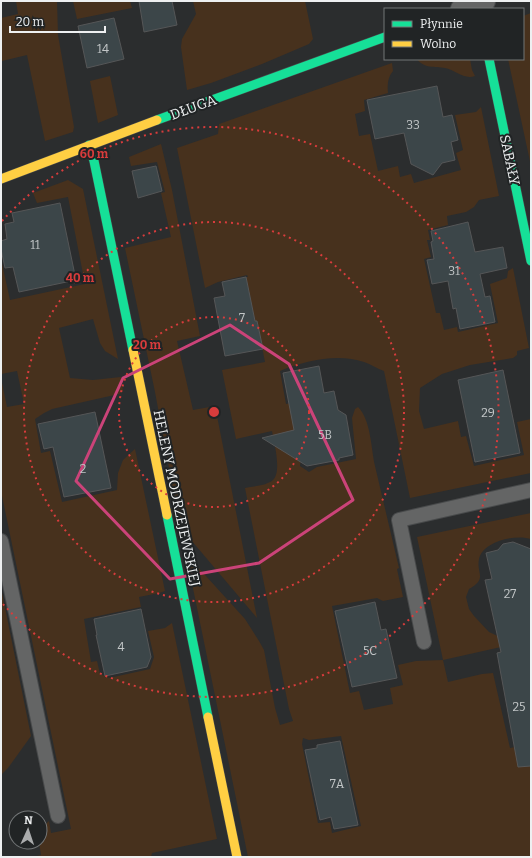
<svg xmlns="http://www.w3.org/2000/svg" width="532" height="858" viewBox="0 0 532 858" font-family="Bitter,serif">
<rect width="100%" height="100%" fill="#2b2d2e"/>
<g fill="#47311d" fill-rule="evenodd">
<path d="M16,1H57L58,35L74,127L73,132L45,141L27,55L2,61L1,56V18L18,14Z"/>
<path d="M73,1H130L132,8L77,19Z"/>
<path d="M193,1H305L313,39L309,44L262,64L211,83L187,90L181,47L182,39L196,14Z"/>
<path d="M531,13V166L508,59H523V16Z"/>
<path d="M417,59H470L472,70L475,76C464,80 455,70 445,68C435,66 424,69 417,59Z"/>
<path d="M392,63L393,71C388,77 387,84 388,93L364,100L365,111L355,114L359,136L370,134L378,171L398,166L400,177L411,174L414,183L461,170L456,153L463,150L455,115L476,112L481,107L499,196L479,200L474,207L466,212L447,216L448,225L428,230L430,240H427L431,257L424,259L436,313H440L444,330L457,327L458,332L498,323L490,284L507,278L508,271L513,268L529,348L517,351V355L513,358L470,365L442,374L420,388L419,411L424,429L458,421L461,437L466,436L474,466L524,455L517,422L531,419V473L410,498L384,371C377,369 371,364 364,362C337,353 305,361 280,371L286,404L291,403L301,457L300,466L309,472L317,467L356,459L352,418L355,409L358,407C371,420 371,448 375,466C383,500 391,534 399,568L397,569L403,597L383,601L377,598L332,606L350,693L359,691L364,710L393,704L390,688L403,685L398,665L416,661L443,660L417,537L531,513V539C516,534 483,541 479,559C476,574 488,578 469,589L466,597L469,609L474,616L489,632L515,644L443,660L448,682L482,674L493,673L510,748L531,744V857H248L186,554L245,619L259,641L264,650L275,708L280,725L293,721L289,709L245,488C254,486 266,486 273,480C282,472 274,442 272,431L236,439L222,370L265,362L257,321H255L246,277H248L247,275L218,282L205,288L177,148L218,134L219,124ZM341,736L361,826L332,833L330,822L318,823L302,744L303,738L309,740Z"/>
<path d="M110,76L118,115L98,123L90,81Z"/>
<path d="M161,144L172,190L200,336L177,341L193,410L215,406L257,618L180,527L155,392L125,248L171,237L161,193L165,192L157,162L131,166L129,157Z"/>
<path d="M68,180L83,189L118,359L105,351L100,343L93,319L59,328L70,378L93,380L121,377L123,391L119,394L52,409L44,413L35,419L41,453L50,451L62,502L117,490L118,473L123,460L135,449L165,591L159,593L139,597L141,607L84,619L91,662L97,661L100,674L109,678L150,669L154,657L148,631L165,628L172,623L217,839L152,853L151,857H33L41,855L39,842H40C40,832 41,828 49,821L51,833L71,829L1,491V378L7,407L24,404L17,371L1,374V259L10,300L85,284L68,197L37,203L33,193Z"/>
<path d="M1,588L31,736L8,768L1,775Z"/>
</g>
<g fill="#3c4649" stroke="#555657">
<path d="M139,1H172L177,25L144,32Z"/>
<path d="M114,18L124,59L87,68L78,26Z"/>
<path d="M437,86L443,117L452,115L458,140L451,142L455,160L442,163L433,175L411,164L404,133L375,139L367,100Z"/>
<path d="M156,166L162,191L138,198L132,171Z"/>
<path d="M60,203L76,280L19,292L13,267L5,268L1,249V241L7,239L5,224L14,222L12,213Z"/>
<path d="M468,222L475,252L503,247L507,268L480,274L485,297L490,296L495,322L460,329L456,308L453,309L448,281L432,284L427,260L434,259L431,242L433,241L431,231Z"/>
<path d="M246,277L255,321H257L263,349L225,356L214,298L225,296L222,282Z"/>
<path d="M319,366L324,393L334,391L338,410L346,415L353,455L339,458V460L307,466L262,438L294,430L283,373Z"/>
<path d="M503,370L520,453L475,462L458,380Z"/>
<path d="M95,412L111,488L64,497L53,447L44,449L38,424Z"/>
<path d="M513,542L531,549V766L518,767L497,653L501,652L485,580L492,579L486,553L498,550L503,544Z"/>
<path d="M375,602L381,630L386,629L397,678L352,687L335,611Z"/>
<path d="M141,609L151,657L147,667L105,676L96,635H97L94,619Z"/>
<path d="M340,741L358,825L334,829L331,817L320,820L305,750L317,748V745Z"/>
</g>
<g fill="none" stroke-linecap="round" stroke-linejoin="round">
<defs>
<g id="lane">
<path d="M1,541L58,816"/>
<path d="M424,642L399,520L531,490"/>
</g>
<path id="street" d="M462,9L484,1"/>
<g id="fast">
<path d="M489,59L531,261"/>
<path d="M157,120L385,37"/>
<path d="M89,145L94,161L133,350"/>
<path d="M167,515L208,717"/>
</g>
<g id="slow">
<path d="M1,179L157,120"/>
<path d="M133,350L167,515"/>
<path d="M208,717L237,857"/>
</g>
</defs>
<use href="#lane" stroke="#484a4b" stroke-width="16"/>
<use href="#street" stroke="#484a4b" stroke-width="24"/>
<use href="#fast" stroke="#484a4b" stroke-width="10"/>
<use href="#slow" stroke="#484a4b" stroke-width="10"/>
<use href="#lane" stroke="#646565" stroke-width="14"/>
<use href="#street" stroke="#646565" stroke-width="22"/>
<use href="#fast" stroke="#16e098" stroke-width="9"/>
<use href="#slow" stroke="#ffcf43" stroke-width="9"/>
</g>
<path fill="none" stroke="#cb4379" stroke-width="3" stroke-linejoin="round" d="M230,325L289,364L353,500L259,563L170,579L76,481L123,378Z"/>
<g fill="none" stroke="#d83c3c" stroke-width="2" stroke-dasharray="2 4">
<circle cx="214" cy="412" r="95"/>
<circle cx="214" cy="412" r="190"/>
<path d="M2 221A285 285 0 1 1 2 603"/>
</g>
<g text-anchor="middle" stroke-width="4" stroke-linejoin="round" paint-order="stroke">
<g font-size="12" fill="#c2c6c7">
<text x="103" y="53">14</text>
<text x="413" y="129">33</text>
<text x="35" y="249">11</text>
<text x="454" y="275">31</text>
<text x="242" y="322">7</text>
<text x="488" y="417">29</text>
<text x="325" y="439">5B</text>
<text x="83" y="473">2</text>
<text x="510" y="598">27</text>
<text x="121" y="651">4</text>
<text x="370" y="655">5C</text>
<text x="519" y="711">25</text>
<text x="337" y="788">7A</text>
</g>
<g font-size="14" fill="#eef0f1" stroke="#212425">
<text transform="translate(193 107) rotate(-20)" y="5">DŁUGA</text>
<text transform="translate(510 160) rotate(78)" y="5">SABAŁY</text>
<text transform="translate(177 498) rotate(78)" y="5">HELENY MODRZEJEWSKIEJ</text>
</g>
</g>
<circle cx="214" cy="412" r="6" fill="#d83c3c" stroke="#212425" stroke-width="2"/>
<g font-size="12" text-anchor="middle" font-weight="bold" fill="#d83c3c" stroke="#212425" stroke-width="4" stroke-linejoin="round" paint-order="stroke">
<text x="94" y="158">60 m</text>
<text x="80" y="282">40 m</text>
<text x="147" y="349">20 m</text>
</g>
<rect width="532" height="858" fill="none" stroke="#eef0f1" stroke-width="4"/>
<rect x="384" y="8" width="140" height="52" fill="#212425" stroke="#737677"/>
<rect x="392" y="21" width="20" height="6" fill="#16e098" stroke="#737677"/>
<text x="420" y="28" font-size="12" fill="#eef0f1">Płynnie</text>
<rect x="392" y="41" width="20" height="6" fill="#ffcf43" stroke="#737677"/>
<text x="420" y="48" font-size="12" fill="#eef0f1">Wolno</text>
<g transform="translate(28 830) rotate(3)"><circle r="19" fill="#212425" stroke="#737677"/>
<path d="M0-3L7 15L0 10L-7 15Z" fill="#aaacad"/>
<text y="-6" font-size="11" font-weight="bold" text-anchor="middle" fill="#eef0f1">N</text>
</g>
<path d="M10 26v6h95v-6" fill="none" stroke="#eef0f1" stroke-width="2"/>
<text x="16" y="26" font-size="12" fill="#eef0f1" stroke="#212425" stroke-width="3" paint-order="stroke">20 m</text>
</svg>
